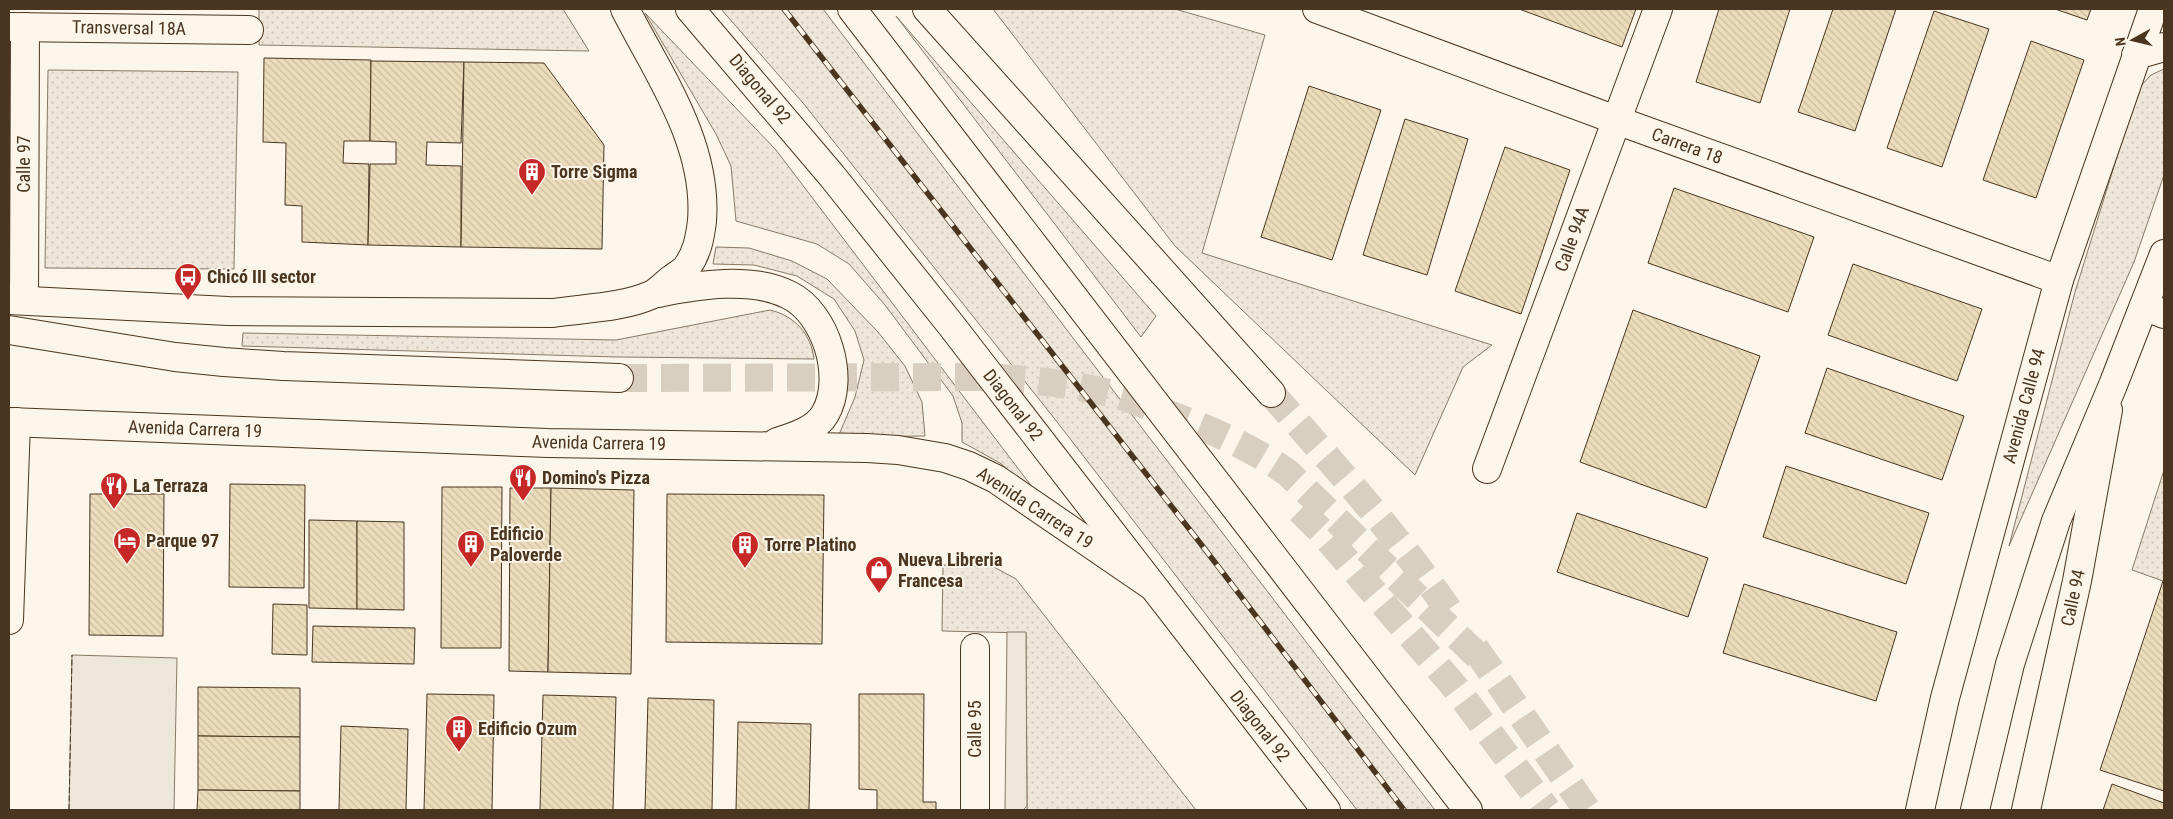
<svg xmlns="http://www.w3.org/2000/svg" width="2173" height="819" viewBox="0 0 2173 819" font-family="'Roboto Condensed',sans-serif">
<defs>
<pattern id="green-dots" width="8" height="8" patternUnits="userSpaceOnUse" patternTransform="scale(1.25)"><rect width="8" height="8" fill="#ede6d9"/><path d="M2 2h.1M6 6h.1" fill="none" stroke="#cdc6ba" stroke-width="1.8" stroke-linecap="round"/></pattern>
<pattern id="building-back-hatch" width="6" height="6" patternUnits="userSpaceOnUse" patternTransform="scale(1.25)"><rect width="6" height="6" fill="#ecdcbc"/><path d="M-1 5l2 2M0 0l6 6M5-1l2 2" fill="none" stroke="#ccbda1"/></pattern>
</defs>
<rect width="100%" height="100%" fill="#fbf6e9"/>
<g fill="url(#green-dots)" stroke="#887966">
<path d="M259,9H563L589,51L259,45Z"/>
<path d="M721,9H823L1086,355L1435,810H1357L1054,418L803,103Z"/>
<path d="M993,9H1175L1265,35L1202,253L1492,345L1463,367L1415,475L1175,246Z"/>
<path d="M645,13L776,150L1042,500L1000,463L962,442V423L953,396L885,305L849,264L817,244L736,221L731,166L716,134Z"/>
<path d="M896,16L1156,316L1141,337Z"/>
<path d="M2164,69V175L2134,262L2009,546L2075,292L2138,89L2151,75Z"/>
<path d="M48,70L238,72L234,269L45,268Z"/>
<path d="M716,247L749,248L792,261L827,279L878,332L905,366L922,402L925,436L838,437L855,397L864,360L855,331L834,299L797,276L754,265L713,264Z"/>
<path d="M770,310C795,316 811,334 814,359L617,357L242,346L243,333L616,340Z"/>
<path d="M2164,470V579L2163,581L2132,570Z"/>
<path d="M943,565L994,567L1016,579L1196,810H1027L1026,633L942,631Z"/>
</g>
<g fill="#ede7d9" stroke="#887966">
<path d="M1007,632H1026L1027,806L1023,810H1005Z"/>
<path d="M72,655L177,658L174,810H69Z"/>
</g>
<g fill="url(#building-back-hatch)" stroke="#4a3520">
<path d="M1519,9H1636L1622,47Z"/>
<path d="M1719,9H1790L1760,103L1696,82Z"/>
<path d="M1833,9H1896L1855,131L1798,112Z"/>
<path d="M2055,9H2091L2087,20Z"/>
<path d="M1934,11L1989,29L1942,167L1887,148Z"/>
<path d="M2031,41L2084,60L2036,198L1983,180Z"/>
<path d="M264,58L371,60L370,141H344L343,163L369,164L368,245L302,242V206L285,205L286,143L263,142Z"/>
<path d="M371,61L464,62L461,143L427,142L426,165L461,166V247L368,245L370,164H396V142L370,141Z"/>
<path d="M464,62L544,63L604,145L602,249L461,247Z"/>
<path d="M1309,86L1381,110L1332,260L1261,237Z"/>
<path d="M1405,119L1468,139L1427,275L1363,255Z"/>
<path d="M1505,147L1570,170L1521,314L1455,291Z"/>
<path d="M1674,188L1814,237L1788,312L1648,263Z"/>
<path d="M1853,264L1982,309L1957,381L1828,335Z"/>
<path d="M1633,310L1760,356L1706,508L1580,462Z"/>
<path d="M1827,368L1964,416L1942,480L1805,433Z"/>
<path d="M1786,466L1929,513L1906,584L1763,537Z"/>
<path d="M230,484L305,485L304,588L229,587Z"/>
<path d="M442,487H502L501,648H441Z"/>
<path d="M510,488H551L548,672L509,671Z"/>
<path d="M551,488L634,490L631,674L548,672Z"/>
<path d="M90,494H164L163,636L89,635Z"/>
<path d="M667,494L824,495L822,644L666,642Z"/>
<path d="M1577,513L1708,558L1688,617L1557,572Z"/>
<path d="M309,520L357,521V609L309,608Z"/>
<path d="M357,521L404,522V610L357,609Z"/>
<path d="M2163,581H2164V791L2100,770Z"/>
<path d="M1744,584L1897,632L1876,701L1723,653Z"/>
<path d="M273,604L307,605V655L272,654Z"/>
<path d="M313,626L415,628L414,664L312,662Z"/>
<path d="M198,687L300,688V737L198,736Z"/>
<path d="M427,694L494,695L492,810H424Z"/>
<path d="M859,694H924L923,802H936V810H877V790L859,789Z"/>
<path d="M543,695L616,697L613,810H540Z"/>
<path d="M648,698L714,700L712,810H645Z"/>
<path d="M738,722L811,724L809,810H736Z"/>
<path d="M341,726L408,729L406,810H339Z"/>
<path d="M198,736L300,737V791L198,790Z"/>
<path d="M2112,784L2164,803V810H2103Z"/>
<path d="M198,790L300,791V810H197Z"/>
</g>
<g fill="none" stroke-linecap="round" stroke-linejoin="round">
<g stroke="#d8cfc1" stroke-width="28" stroke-dasharray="28 14" stroke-linecap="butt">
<path d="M619,378L984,377C1026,379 1067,383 1109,393C1124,396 1140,403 1155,409C1202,426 1247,444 1288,473L1485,663"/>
<path d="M1271,393C1333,464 1397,535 1450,612"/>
<path d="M1300,510L1322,532L1454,686L1547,810"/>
<path d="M1475,648L1587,810"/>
</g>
<defs>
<g id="minor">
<path d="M1317,9L1616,120L2059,280"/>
<path d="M9,27L249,30"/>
<path d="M24,300L25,27"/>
<path d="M2144,306L2164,314"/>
<path d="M1487,469L1658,9"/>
<path d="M9,620L16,422"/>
<path d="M975,648V810"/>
<path d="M2026,810L2077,581L2108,410"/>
</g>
<g id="major">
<path d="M690,9L832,176L951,325L1326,810"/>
<path d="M852,9L1468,810"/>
<path d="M927,9L1271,393"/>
<path d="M2136,55L2164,47"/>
<path d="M658,293C697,285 752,276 789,295C826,313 846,378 825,414C816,430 793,437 777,442"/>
<path d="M9,300L228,311L553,313C586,308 621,308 651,295C658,292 665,284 672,279C677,275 683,272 687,267C697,253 700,238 702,221C708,143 658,74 625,9"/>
<path d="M9,330L175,357L224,362L283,366L619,378"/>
<path d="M9,422L548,443L867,448L898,450L945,458L969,466L996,479L1152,586"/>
<path d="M1920,810L1945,698L2059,280L2153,9"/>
<path d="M1975,810L2010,664L2056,521L2113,385L2164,254"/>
</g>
</defs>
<use href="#minor" stroke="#4a3520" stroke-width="30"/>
<use href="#major" stroke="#4a3520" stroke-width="30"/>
<use href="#minor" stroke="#fbf6e9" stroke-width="28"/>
<use href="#major" stroke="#fbf6e9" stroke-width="28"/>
<defs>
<path id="rail" d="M784,9L1204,548L1404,810"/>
</defs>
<use href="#rail" stroke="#4a3520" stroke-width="5.5"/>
<use href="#rail" stroke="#fbf6e9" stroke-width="4" stroke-dasharray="11" stroke-linecap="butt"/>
<path stroke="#4a3520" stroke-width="1" stroke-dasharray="6 2.5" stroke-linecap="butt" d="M69,810L72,655"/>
</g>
<defs>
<symbol id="building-pin" viewBox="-11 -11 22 30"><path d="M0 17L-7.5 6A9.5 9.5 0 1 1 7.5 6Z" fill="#c62828" stroke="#fbf6e9"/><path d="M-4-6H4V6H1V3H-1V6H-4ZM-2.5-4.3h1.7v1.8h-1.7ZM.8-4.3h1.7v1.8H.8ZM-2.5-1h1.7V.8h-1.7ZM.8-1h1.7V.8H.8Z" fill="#fff"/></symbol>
<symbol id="bus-pin" viewBox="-11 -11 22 30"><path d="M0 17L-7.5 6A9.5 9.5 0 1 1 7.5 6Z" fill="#c62828" stroke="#fbf6e9"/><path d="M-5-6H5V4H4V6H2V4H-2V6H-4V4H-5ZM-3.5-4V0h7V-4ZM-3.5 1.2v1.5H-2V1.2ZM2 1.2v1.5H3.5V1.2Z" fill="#fff"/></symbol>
<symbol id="restaurant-pin" viewBox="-11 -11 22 30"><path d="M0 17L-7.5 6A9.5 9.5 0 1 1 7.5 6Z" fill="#c62828" stroke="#fbf6e9"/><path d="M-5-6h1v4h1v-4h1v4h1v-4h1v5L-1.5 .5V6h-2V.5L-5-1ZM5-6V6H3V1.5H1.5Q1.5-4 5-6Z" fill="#fff"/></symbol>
<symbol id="hotel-pin" viewBox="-11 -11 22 30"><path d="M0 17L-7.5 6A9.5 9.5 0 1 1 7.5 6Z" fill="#c62828" stroke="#fbf6e9"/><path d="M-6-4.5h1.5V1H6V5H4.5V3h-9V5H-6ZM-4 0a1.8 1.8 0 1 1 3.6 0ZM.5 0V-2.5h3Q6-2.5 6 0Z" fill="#fff"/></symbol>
<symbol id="shop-pin" viewBox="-11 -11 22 30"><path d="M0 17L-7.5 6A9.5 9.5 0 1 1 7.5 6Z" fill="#c62828" stroke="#fbf6e9"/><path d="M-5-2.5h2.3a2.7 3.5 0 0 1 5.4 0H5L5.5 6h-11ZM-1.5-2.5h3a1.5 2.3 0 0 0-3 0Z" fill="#fff"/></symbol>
</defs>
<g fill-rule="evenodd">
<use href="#building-pin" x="516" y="156" width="32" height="43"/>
<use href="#bus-pin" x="172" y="261" width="32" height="43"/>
<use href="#restaurant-pin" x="507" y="462" width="32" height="43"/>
<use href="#restaurant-pin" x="98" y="470" width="32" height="43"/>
<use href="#hotel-pin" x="111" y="525" width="32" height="43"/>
<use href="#building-pin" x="455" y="528" width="32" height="43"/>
<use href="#building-pin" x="729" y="529" width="32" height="43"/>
<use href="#shop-pin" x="863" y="554" width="32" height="43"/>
<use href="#building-pin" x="443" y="713" width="32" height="43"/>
</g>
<g text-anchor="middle" stroke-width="4" stroke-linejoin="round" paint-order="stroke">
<g font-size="18" fill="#4a3520" stroke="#fbf6e9">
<text transform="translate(129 28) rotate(1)" y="6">Transversal 18A</text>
<text transform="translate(760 89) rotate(50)" y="6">Diagonal 92</text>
<text transform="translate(1687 146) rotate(20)" y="6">Carrera 18</text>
<text transform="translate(24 164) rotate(-90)" y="6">Calle 97</text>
<text transform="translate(1572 239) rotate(-70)" y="6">Calle 94A</text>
<text transform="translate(1013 405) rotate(52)" y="6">Diagonal 92</text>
<text transform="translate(2024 406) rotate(-75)" y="6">Avenida Calle 94</text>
<text transform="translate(195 429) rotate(2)" y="6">Avenida Carrera 19</text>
<text transform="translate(599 443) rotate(1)" y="6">Avenida Carrera 19</text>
<text transform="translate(1035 508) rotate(33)" y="6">Avenida Carrera 19</text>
<text transform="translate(2073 598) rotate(-78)" y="6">Calle 94</text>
<text transform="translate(1260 726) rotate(52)" y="6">Diagonal 92</text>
<text transform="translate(975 729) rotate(-90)" y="6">Calle 95</text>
</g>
<g font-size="18" font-weight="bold" fill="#4a3520" stroke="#fbf6e9" text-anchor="start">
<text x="551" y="178">Torre Sigma</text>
<text x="207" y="283">Chicó III sector</text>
<text x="542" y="484">Domino's Pizza</text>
<text x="133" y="492">La Terraza</text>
<text x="490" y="540">Edificio<tspan x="490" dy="21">Paloverde</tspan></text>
<text x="146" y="547">Parque 97</text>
<text x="764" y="551">Torre Platino</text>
<text x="898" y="566">Nueva Libreria<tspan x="898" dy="21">Francesa</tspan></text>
<text x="478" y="735">Edificio Ozum</text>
</g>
</g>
<rect width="2173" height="819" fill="none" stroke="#4a3520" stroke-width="20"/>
<g transform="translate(2133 40) rotate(262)" stroke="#fbf6e9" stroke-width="4" paint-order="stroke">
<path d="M0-4L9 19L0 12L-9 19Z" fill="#4a3520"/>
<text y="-8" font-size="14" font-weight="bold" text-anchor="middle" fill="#4a3520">N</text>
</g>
</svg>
